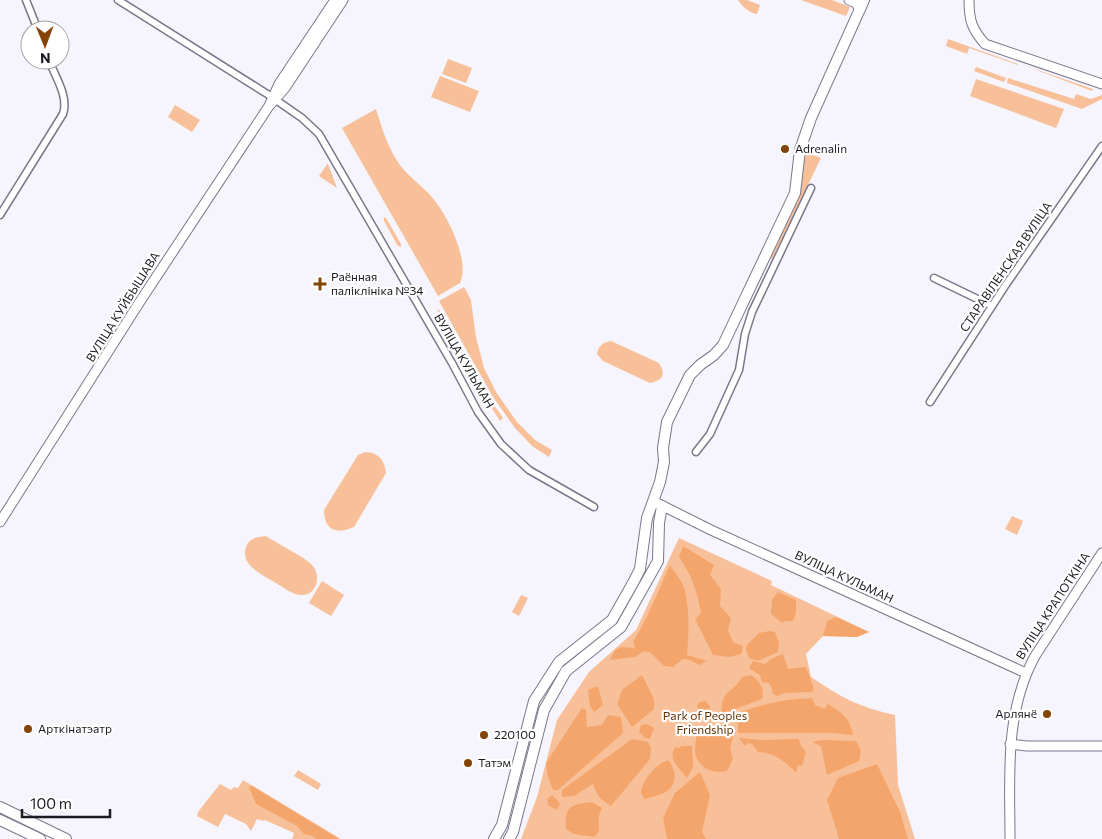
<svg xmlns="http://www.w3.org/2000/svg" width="1102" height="839" viewBox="0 0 1102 839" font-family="Commissioner,sans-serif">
<rect width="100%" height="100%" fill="#f6f4fd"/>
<g fill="#f8c099">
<path d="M738,0H747L760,5L757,14C750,13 742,7 738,0Z"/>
<path d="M801,0H832L850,7L846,16Z"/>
<path d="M948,39L1018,64V65L969,48L967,54L946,46Z"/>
<path d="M448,59L472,68L466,83L442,74Z"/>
<path d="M1023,65L1093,89L1092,91Z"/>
<path d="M976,67L1006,78L1004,82L974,71Z"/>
<path d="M440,76L479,91L470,112L431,97Z"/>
<path d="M1008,78L1074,99L1076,94L1091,99L1102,95V99L1082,109L1007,83Z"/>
<path d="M976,79L1064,109L1056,128L970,96Z"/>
<path d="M175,105L200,120L192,132L168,117Z"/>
<path d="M376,109C382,129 388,148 400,165C410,179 425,187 435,201C449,219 470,261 460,283L438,296L342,128Z"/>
<path d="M803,151L821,158L772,259L770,258Z"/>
<path d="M328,163V164L337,188L319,176Z"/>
<path d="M384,217L386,218L401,244V247L398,246L384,221Z"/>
<path d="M464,287L471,300L476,337L484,368L496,392L517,422L535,440L552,450L549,457L532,446L515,428L493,397L439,301Z"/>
<path d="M437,309L439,310L454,337V339H452Z"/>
<path d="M611,341L659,363C666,375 663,380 650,383L603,361L597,354C599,345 602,343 611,341Z"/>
<path d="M477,381L503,418L500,421L476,383Z"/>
<path d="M365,452C379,453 384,459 386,473L354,527C336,535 324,530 324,510L358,455Z"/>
<path d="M1012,516L1023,521L1017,535L1005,529Z"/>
<path d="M266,536C276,543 305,557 312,565C322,576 317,596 300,595C292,594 286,589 279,585C266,576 237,566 247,545C250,538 258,537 266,536Z"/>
<path d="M679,538L772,581L771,585L869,632L857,637L823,636L806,654L811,677C842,698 859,707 895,715L898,785L915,839H521L537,797L557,720L589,672L636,630Z"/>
<path d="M322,581L344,595L331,616L309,603Z"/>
<path d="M521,595L528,598L519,616L512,612Z"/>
<path d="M298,770L321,784L318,790L294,776Z"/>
<path d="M243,780L341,839H292L294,833L265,820L263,821L257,819L251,831L246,824L225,814L218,827L197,816L198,812L220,784L231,790L234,787L238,788Z"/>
</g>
<g fill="#f4a56b">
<path d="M683,546L714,565L710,575L721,589L720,606L731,618L728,630L733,642L743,646L741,654L729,657L713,655L695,619L701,613C697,592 692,575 679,557Z"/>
<path d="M670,565C674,572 682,580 684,588C690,609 689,634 687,655L707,661L699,665L690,660L683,659L673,667L664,666L651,653L644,651L635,657L610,660L615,650L621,647L635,648L633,642C648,618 658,591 670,565Z"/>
<path d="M778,592L796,600V613L793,621H786L782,623L771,614L772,600Z"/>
<path d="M836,617L869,632L857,637L823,636L827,621Z"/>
<path d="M770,631L775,632L779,643L778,652L758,661L749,658L746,649L747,645L759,633Z"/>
<path d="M783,654L788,669L805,667L808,672L814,689L812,692L785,693L777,696L772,693V688L769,683L762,682L760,675L749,668L753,661L765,664L771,659Z"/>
<path d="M642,675L654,699V709L632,727L617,704L622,690Z"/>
<path d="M751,675C759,680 765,689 762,699L722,714C720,689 733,694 742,677Z"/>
<path d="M598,686L603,705L594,712L590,706L588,690Z"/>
<path d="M812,698L815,705L825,709L828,704C842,713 850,717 853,735L831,733H738V713C762,704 786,699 812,698Z"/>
<path d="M706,701L710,707L708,717H702L701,712L698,710L697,705L700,702Z"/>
<path d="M582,708L586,710L587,727L602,725L608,715L621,717L623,733L558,790H553L548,777L546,763Z"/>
<path d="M647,724L654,728L650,739L645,738L639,732L641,725Z"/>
<path d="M718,725H728L733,737L730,748L733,759L727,771C715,774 701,770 696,756C694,751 696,742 696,736L704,733L710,726L715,731Z"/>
<path d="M739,738L762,740L799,739L800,744L806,752L802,766L798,765L796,773C786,762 773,752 758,752L752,744L748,743L745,746Z"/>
<path d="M632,739L648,742L651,748L650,759L611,806C601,800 596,795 593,784L574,796L562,797V790Z"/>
<path d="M823,740L856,741L861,750L859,761L827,775L821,746L812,742Z"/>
<path d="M682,746H692L693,767L687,778C680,769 667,759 675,747L679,748Z"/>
<path d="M668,760C676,768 678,784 667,791C664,794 649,798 644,799L641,793C643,779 655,765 668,760Z"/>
<path d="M877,764L900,812L908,839H839L827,800L838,778Z"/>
<path d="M700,772L710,795L702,832L706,839H667L663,818L675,793Z"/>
<path d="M252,786L339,839H316L313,836L304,834L297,826L256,804L249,787Z"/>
<path d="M552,795L559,802L560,805L556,810L548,805L547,799Z"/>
<path d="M592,802L602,808C601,811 599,814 599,817C597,826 603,830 594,837L574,834L566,829C564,807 571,804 592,802Z"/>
</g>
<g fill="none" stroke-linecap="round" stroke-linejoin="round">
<defs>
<g id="street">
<path d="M26,0L38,30"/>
<path d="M118,0L272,97"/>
<path d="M276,100L302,118L319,134L452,363L478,412L501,444L529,470L594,507"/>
<path d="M0,215L63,114C69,96 55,77 49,60"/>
<path d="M934,278L992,306"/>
<path d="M930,402L1005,286L1102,146"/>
<path d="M696,452L710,434L739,370L745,334L752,312L811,188"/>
</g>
<g id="secondary">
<path d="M849,0L856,3L860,10"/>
<path d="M969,0C969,21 972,29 985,44L1102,84"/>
<path d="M271,104L285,88L343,0"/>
<path d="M657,503L711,530L1026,673"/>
<path d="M0,522L139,303L269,106L279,84L335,0"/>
<path d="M1010,744L1027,746H1102"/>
<path d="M1010,839C1010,777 1004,713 1035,656L1102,553"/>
</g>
<g id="primary">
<path d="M0,807L66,839"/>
<path d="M0,820L40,839"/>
<path d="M494,839L502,825L534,701L559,662L612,620L634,581L640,569L647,518L660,482L664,462L663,448L667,422L690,375L700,365L714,355L723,345L795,193L800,150L811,118L864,0"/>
<path d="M509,839L513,832L544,710L566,671L621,627L658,561L659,523L662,506"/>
</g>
</defs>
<use href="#street" stroke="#7b778b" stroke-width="9"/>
<use href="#secondary" stroke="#7b778b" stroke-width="11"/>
<use href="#primary" stroke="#7b778b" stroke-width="12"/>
<use href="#street" stroke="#fff" stroke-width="6"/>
<use href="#secondary" stroke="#fff" stroke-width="9"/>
<use href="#primary" stroke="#fff" stroke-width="10"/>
</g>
<g fill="#834406" stroke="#fff" stroke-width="2">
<circle cx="785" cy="149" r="5"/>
<path d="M317.5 276.5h5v5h5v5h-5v5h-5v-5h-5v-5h5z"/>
<circle cx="1047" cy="714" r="5"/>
<circle cx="28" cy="729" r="5"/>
<circle cx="484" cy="735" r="5"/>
<circle cx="468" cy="763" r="5"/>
</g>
<g text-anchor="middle" stroke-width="4.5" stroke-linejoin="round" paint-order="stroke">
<g font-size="12" fill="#1b1a21" stroke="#fff" text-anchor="start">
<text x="795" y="153">Adrenalin</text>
<text x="331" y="281">Раённая<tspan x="331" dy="14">паліклініка №34</tspan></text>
<text x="1037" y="718" text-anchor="end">Арлянё</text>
<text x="38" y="733">Арткінатэатр</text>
<text x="494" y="739">220100</text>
<text x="478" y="767">Татэм</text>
</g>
<g font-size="12" fill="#1b1a21" stroke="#fff">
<text transform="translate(1006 267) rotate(-56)" y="4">СТАРАВІЛЕНСКАЯ ВУЛІЦА</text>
<text transform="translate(123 307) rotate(-58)" y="4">ВУЛІЦА КУЙБЫШАВА</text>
<text transform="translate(464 361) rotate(60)" y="4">ВУЛІЦА КУЛЬМАН</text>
<text transform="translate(844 577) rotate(25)" y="4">ВУЛІЦА КУЛЬМАН</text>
<text transform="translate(1053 606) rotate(-57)" y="4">ВУЛІЦА КРАПОТКІНА</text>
</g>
<g font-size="12" fill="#633102" stroke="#fff">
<text x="705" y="720">Park of Peoples<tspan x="705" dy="14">Friendship</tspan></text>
</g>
</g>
<g transform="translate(45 45) rotate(179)"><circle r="24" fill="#ffffff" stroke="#a4a3a6"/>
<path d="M0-4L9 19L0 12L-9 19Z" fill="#834406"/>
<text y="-8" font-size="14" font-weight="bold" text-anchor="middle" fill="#1b1a21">N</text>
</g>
<path d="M22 809v8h88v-8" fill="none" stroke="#1b1a21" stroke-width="2.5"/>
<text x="30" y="809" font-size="15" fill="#1b1a21" stroke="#ffffff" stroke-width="4" paint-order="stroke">100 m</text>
</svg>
